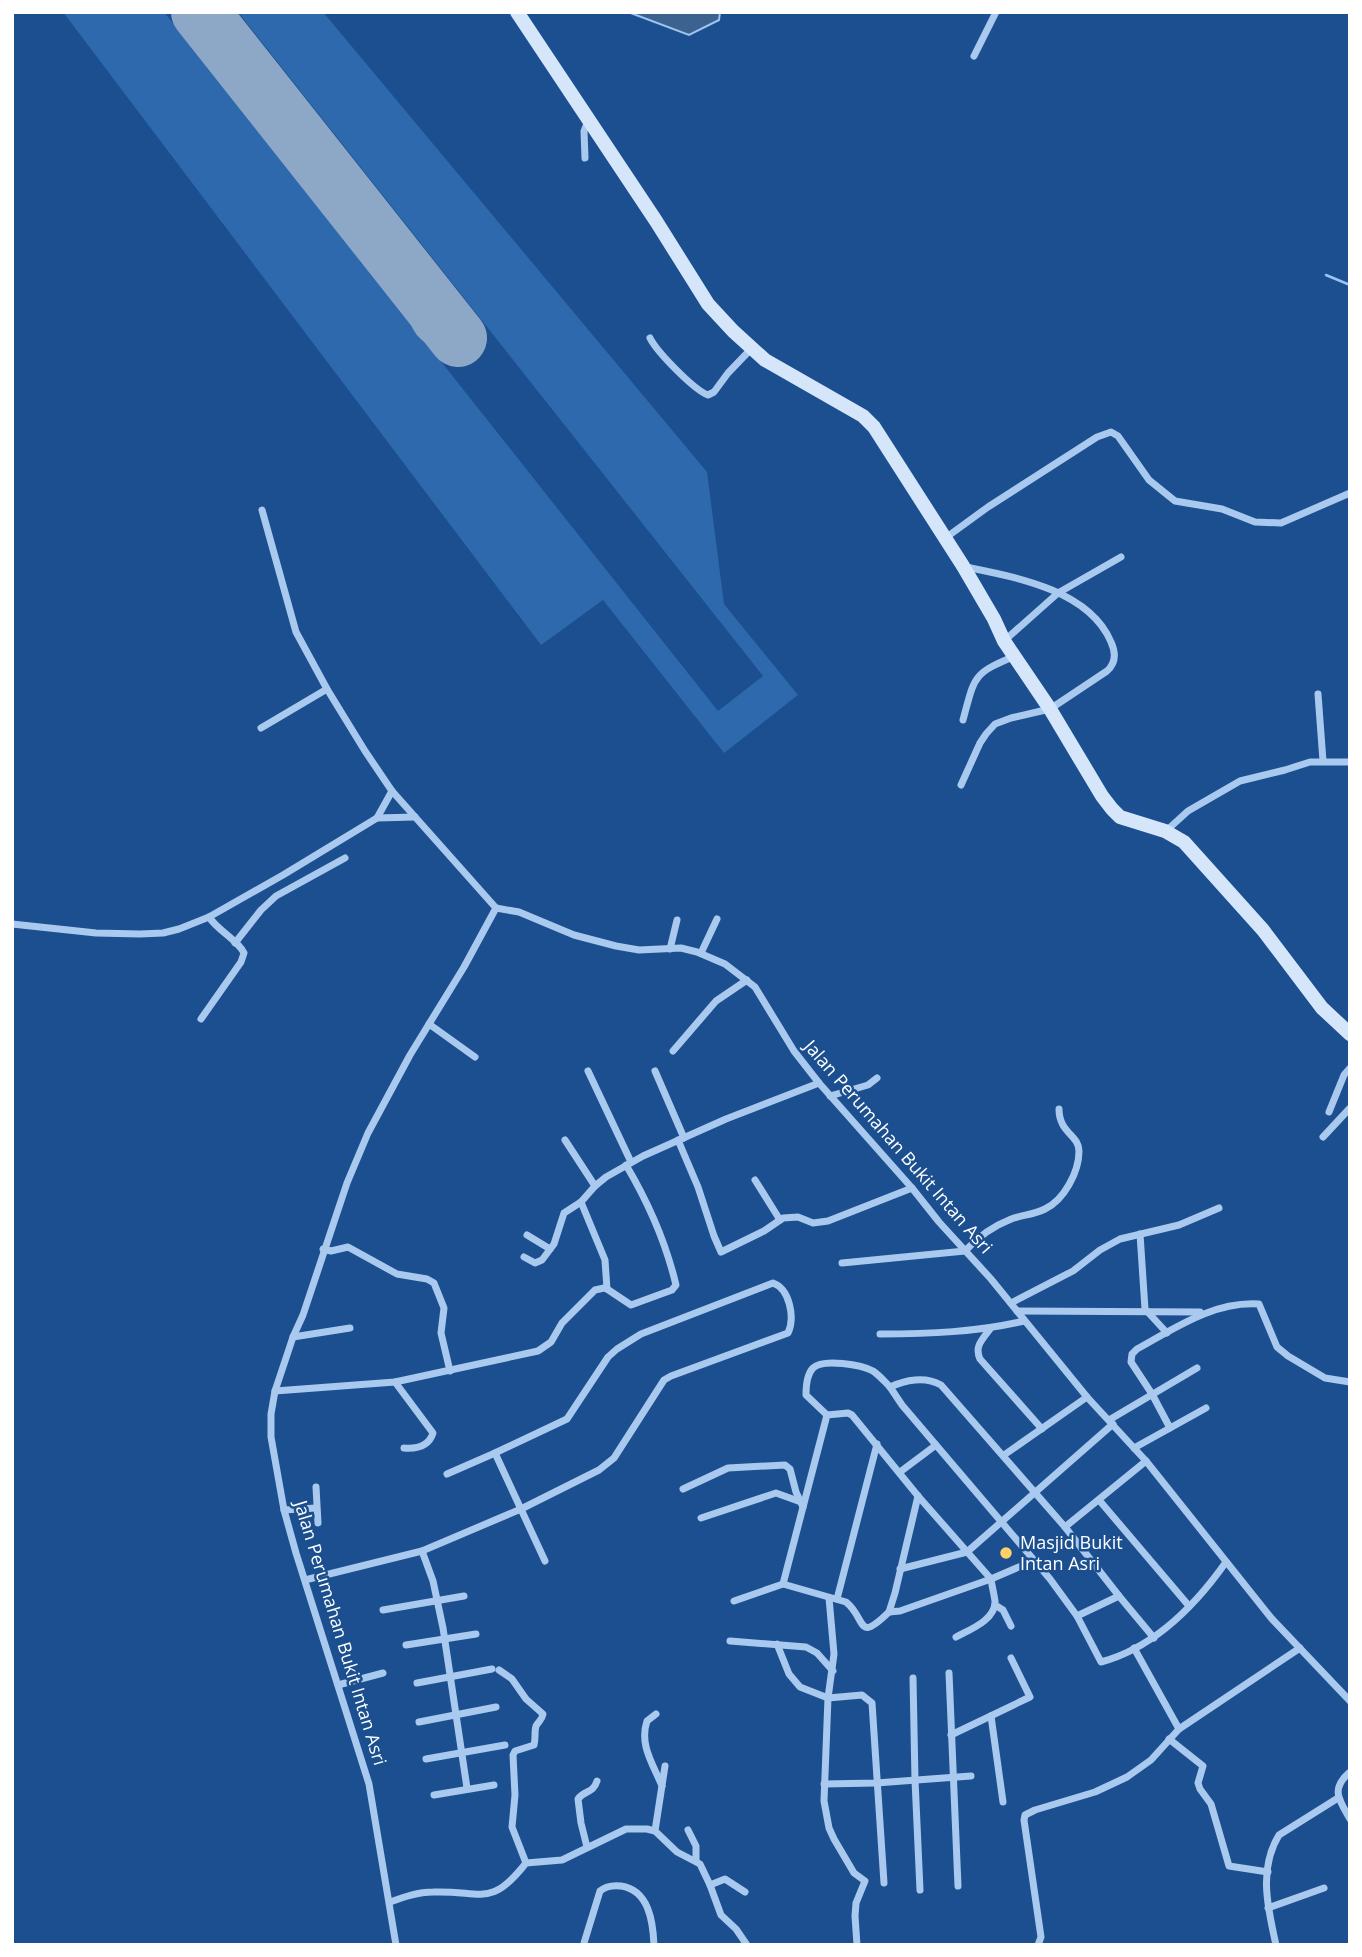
<svg xmlns="http://www.w3.org/2000/svg" width="1362" height="1957" viewBox="0 0 1362 1957" font-family="'Open Sans',sans-serif">
<rect width="100%" height="100%" fill="#1b4f8f"/>
<path fill="#2e69ad" d="M63,12H164L718,711L763,676L238,12H323L707,472L724,604L798,695L724,753L603,600L541,645Z"/>
<path fill="#3c6290" stroke="#9cc4f0" stroke-width="2" d="M628,12H720L719,20L689,35Z"/>
<g fill="none" stroke-linecap="round" stroke-linejoin="round">
<path stroke="#9cc4f0" stroke-width="2.5" d="M1326,275L1350,285"/>
<path stroke="#8da7c7" stroke-width="23" d="M403,269L457,310C463,324 453,333 440,337C418,330 420,312 417,294C416,288 413,283 410,277"/>
<path stroke="#8da7c7" stroke-width="58" d="M200,12L458,338"/>
<g stroke="#a9c9ee" stroke-width="7">
<path d="M974,56L996,12"/>
<path d="M585,158L584,131L588,121"/>
<path d="M650,338C657,352 694,390 708,395L714,392L728,373L752,348"/>
<path d="M262,510L296,632L327,689L365,751L392,791L496,908"/>
<path d="M944,539L988,507L1097,437L1111,432L1118,436L1149,480L1175,501L1222,509L1255,522L1281,523L1350,493"/>
<path d="M1004,641L1058,593L1121,557"/>
<path d="M1318,694L1323,761"/>
<path d="M963,720C975,676 972,674 1015,656"/>
<path d="M261,728L327,689"/>
<path d="M961,785L980,743L986,734L995,724L1011,718L1050,709L1107,671C1116,663 1116,653 1111,642C1089,590 1015,577 966,567"/>
<path d="M377,818L415,817"/>
<path d="M1166,831L1188,811L1240,781L1285,770L1310,762H1350"/>
<path d="M12,924L96,933L140,934L163,933L179,929L209,917L283,875L377,818L392,791"/>
<path d="M235,943L261,910L276,896L345,858"/>
<path d="M670,949L677,920"/>
<path d="M701,953L717,919"/>
<path d="M201,1019L241,962L244,953C238,940 218,931 209,917"/>
<path d="M429,1024L475,1057"/>
<path d="M673,1051L716,1001L747,980"/>
<path d="M588,1071L631,1162"/>
<path d="M655,1071L684,1138"/>
<path d="M830,1096L868,1085L877,1078"/>
<path d="M1329,1112L1344,1075L1350,1068"/>
<path d="M1323,1137L1350,1108"/>
<path d="M565,1140L595,1186"/>
<path d="M678,1140L698,1187L714,1236L721,1252L764,1231L783,1218L798,1217L813,1223L828,1221L912,1188"/>
<path d="M755,1180L780,1220"/>
<path d="M581,1202L605,1260L607,1289"/>
<path d="M1140,1234L1145,1309L1167,1333"/>
<path d="M527,1235L550,1249"/>
<path d="M323,1249L331,1251L348,1247L397,1274L427,1279L434,1283L444,1308L441,1333L450,1371"/>
<path d="M524,1257L535,1263L542,1260L554,1244L564,1213L581,1202L595,1186L606,1177L643,1156L726,1119L819,1083"/>
<path d="M842,1263L965,1251C978,1237 991,1227 1009,1220C1020,1215 1033,1215 1045,1209C1064,1200 1079,1172 1079,1151C1079,1135 1059,1133 1059,1109"/>
<path d="M1011,1303L1073,1271L1100,1250L1120,1239L1179,1225L1219,1208"/>
<path d="M1017,1311L1200,1312"/>
<path d="M990,1329C983,1339 974,1346 980,1359L1042,1429"/>
<path d="M880,1334C929,1334 977,1332 1024,1321"/>
<path d="M293,1337L350,1328"/>
<path d="M395,1382L433,1433C429,1446 417,1449 404,1448"/>
<path d="M275,1391L395,1382L538,1351L551,1342L562,1323L595,1290L604,1288L607,1289L631,1305L672,1290L676,1285C666,1243 648,1202 626,1165"/>
<path d="M827,1415L806,1395C806,1388 807,1374 813,1368C823,1358 862,1365 873,1371C879,1375 884,1381 890,1387"/>
<path d="M1109,1420L1197,1368"/>
<path d="M1170,1428L1152,1394L1131,1362L1132,1354L1137,1349C1175,1328 1214,1301 1259,1304L1277,1347L1288,1356L1325,1378L1350,1382"/>
<path d="M1134,1448L1206,1408"/>
<path d="M495,1453L545,1561"/>
<path d="M1004,1455L1087,1397"/>
<path d="M900,1472L936,1445"/>
<path d="M316,1487L318,1523"/>
<path d="M683,1489L728,1468L785,1465L790,1469L796,1492L803,1507"/>
<path d="M918,1496L895,1593L889,1612L900,1611L991,1579C992,1586 994,1594 995,1601C996,1620 969,1630 956,1637"/>
<path d="M1099,1500L1189,1606"/>
<path d="M284,1510L316,1508"/>
<path d="M701,1518L776,1493L801,1502"/>
<path d="M1065,1527L1146,1461"/>
<path d="M422,1551L433,1581L443,1628L467,1788"/>
<path d="M900,1569L967,1552L1113,1424"/>
<path d="M305,1580L422,1551L521,1509L599,1470L614,1458L664,1380L671,1376L788,1333C795,1318 790,1289 773,1283L641,1334L617,1349L608,1357L567,1419L495,1453L447,1474"/>
<path d="M829,1598L834,1654L828,1698L824,1801L829,1828L834,1839L854,1873L865,1881L856,1903L855,1916L857,1945"/>
<path d="M837,1599L877,1444"/>
<path d="M734,1601L783,1584"/>
<path d="M995,1605L1003,1610L1011,1626"/>
<path d="M383,1610L464,1596"/>
<path d="M889,1612C856,1644 867,1619 846,1602L783,1584L827,1415L848,1413L852,1415L918,1496L991,1579L1033,1561"/>
<path d="M1077,1616L1119,1596"/>
<path d="M1154,1638L1119,1596L1065,1527L941,1385C925,1376 905,1380 890,1387L902,1405L1050,1579L1077,1616L1101,1662C1153,1648 1195,1606 1226,1562"/>
<path d="M730,1641L806,1647L817,1653L833,1671"/>
<path d="M777,1644L789,1674L800,1687L828,1698L862,1695L872,1703L884,1883"/>
<path d="M406,1645L476,1634"/>
<path d="M1134,1648L1179,1729"/>
<path d="M499,1670L512,1679L526,1699L543,1714C542,1720 539,1721 536,1726C534,1732 536,1738 534,1745L515,1751L513,1755L515,1795L512,1827L526,1863"/>
<path d="M949,1673L958,1886"/>
<path d="M913,1678L915,1780L920,1890"/>
<path d="M417,1683L492,1669"/>
<path d="M338,1685L383,1673"/>
<path d="M656,1714L647,1721C639,1745 653,1764 662,1786"/>
<path d="M991,1716L1003,1802"/>
<path d="M419,1722L496,1707"/>
<path d="M951,1735L1030,1697L1011,1658"/>
<path d="M1169,1739L1203,1766L1198,1783L1200,1789L1211,1804L1229,1866L1268,1872"/>
<path d="M426,1759L505,1745"/>
<path d="M1350,1772C1330,1789 1339,1800 1350,1819"/>
<path d="M824,1784L876,1783L971,1776"/>
<path d="M434,1795L494,1785"/>
<path d="M688,1830L696,1846V1861"/>
<path d="M655,1831L665,1766"/>
<path d="M587,1847L581,1823L578,1799C584,1790 593,1794 597,1781"/>
<path d="M710,1885L725,1879L745,1892"/>
<path d="M390,1902C404,1897 418,1892 433,1892C482,1890 490,1909 526,1863L562,1860L626,1829H647L655,1831L677,1852L700,1864L710,1885L721,1915L736,1929L747,1945"/>
<path d="M1268,1908L1324,1888"/>
<path d="M584,1943L600,1891C606,1886 612,1885 621,1886C649,1890 653,1922 654,1945"/>
<path d="M396,1945L369,1784L296,1553L284,1510L271,1437V1414L275,1391L293,1337L303,1315L347,1183L368,1133L410,1055L464,967L496,908L519,912L574,935L616,946L639,950L681,948L697,952L725,964L755,987L794,1051L819,1083L912,1188L939,1222L991,1279L1087,1397L1146,1461L1272,1619L1350,1701"/>
<path d="M1038,1945L1041,1937L1024,1820L1025,1815L1035,1810L1095,1792L1127,1777L1151,1760L1179,1729L1300,1648"/>
<path d="M1276,1945C1268,1909 1258,1869 1279,1835L1338,1798"/>
</g>
<path stroke="#d6e6fa" stroke-width="14" d="M517,12L656,221L708,304L733,331L765,360L863,416L874,427L963,566L994,619L1004,641L1050,709L1102,796L1112,809L1120,817L1165,831L1184,842L1263,930L1322,1008L1350,1034"/>
</g>
<circle fill="#ffd166" stroke="#1b4f8f" stroke-width="2.5" cx="1006" cy="1553" r="7"/>
<g text-anchor="middle" stroke-width="5" stroke-linejoin="round" paint-order="stroke">
<g font-size="18" fill="#fff" stroke="#1b4f8f">
<text transform="translate(898 1147) rotate(49)" y="6">Jalan Perumahan Bukit Intan Asri</text>
<text transform="translate(340 1633) rotate(73)" y="6">Jalan Perumahan Bukit Intan Asri</text>
</g>
<g font-size="18" fill="#fff" stroke="#1b4f8f" text-anchor="start">
<text x="1020" y="1549">Masjid Bukit<tspan x="1020" dy="21">Intan Asri</tspan></text>
</g>
</g>
<rect width="1362" height="1957" fill="none" stroke="#ffffff" stroke-width="28"/>
</svg>
